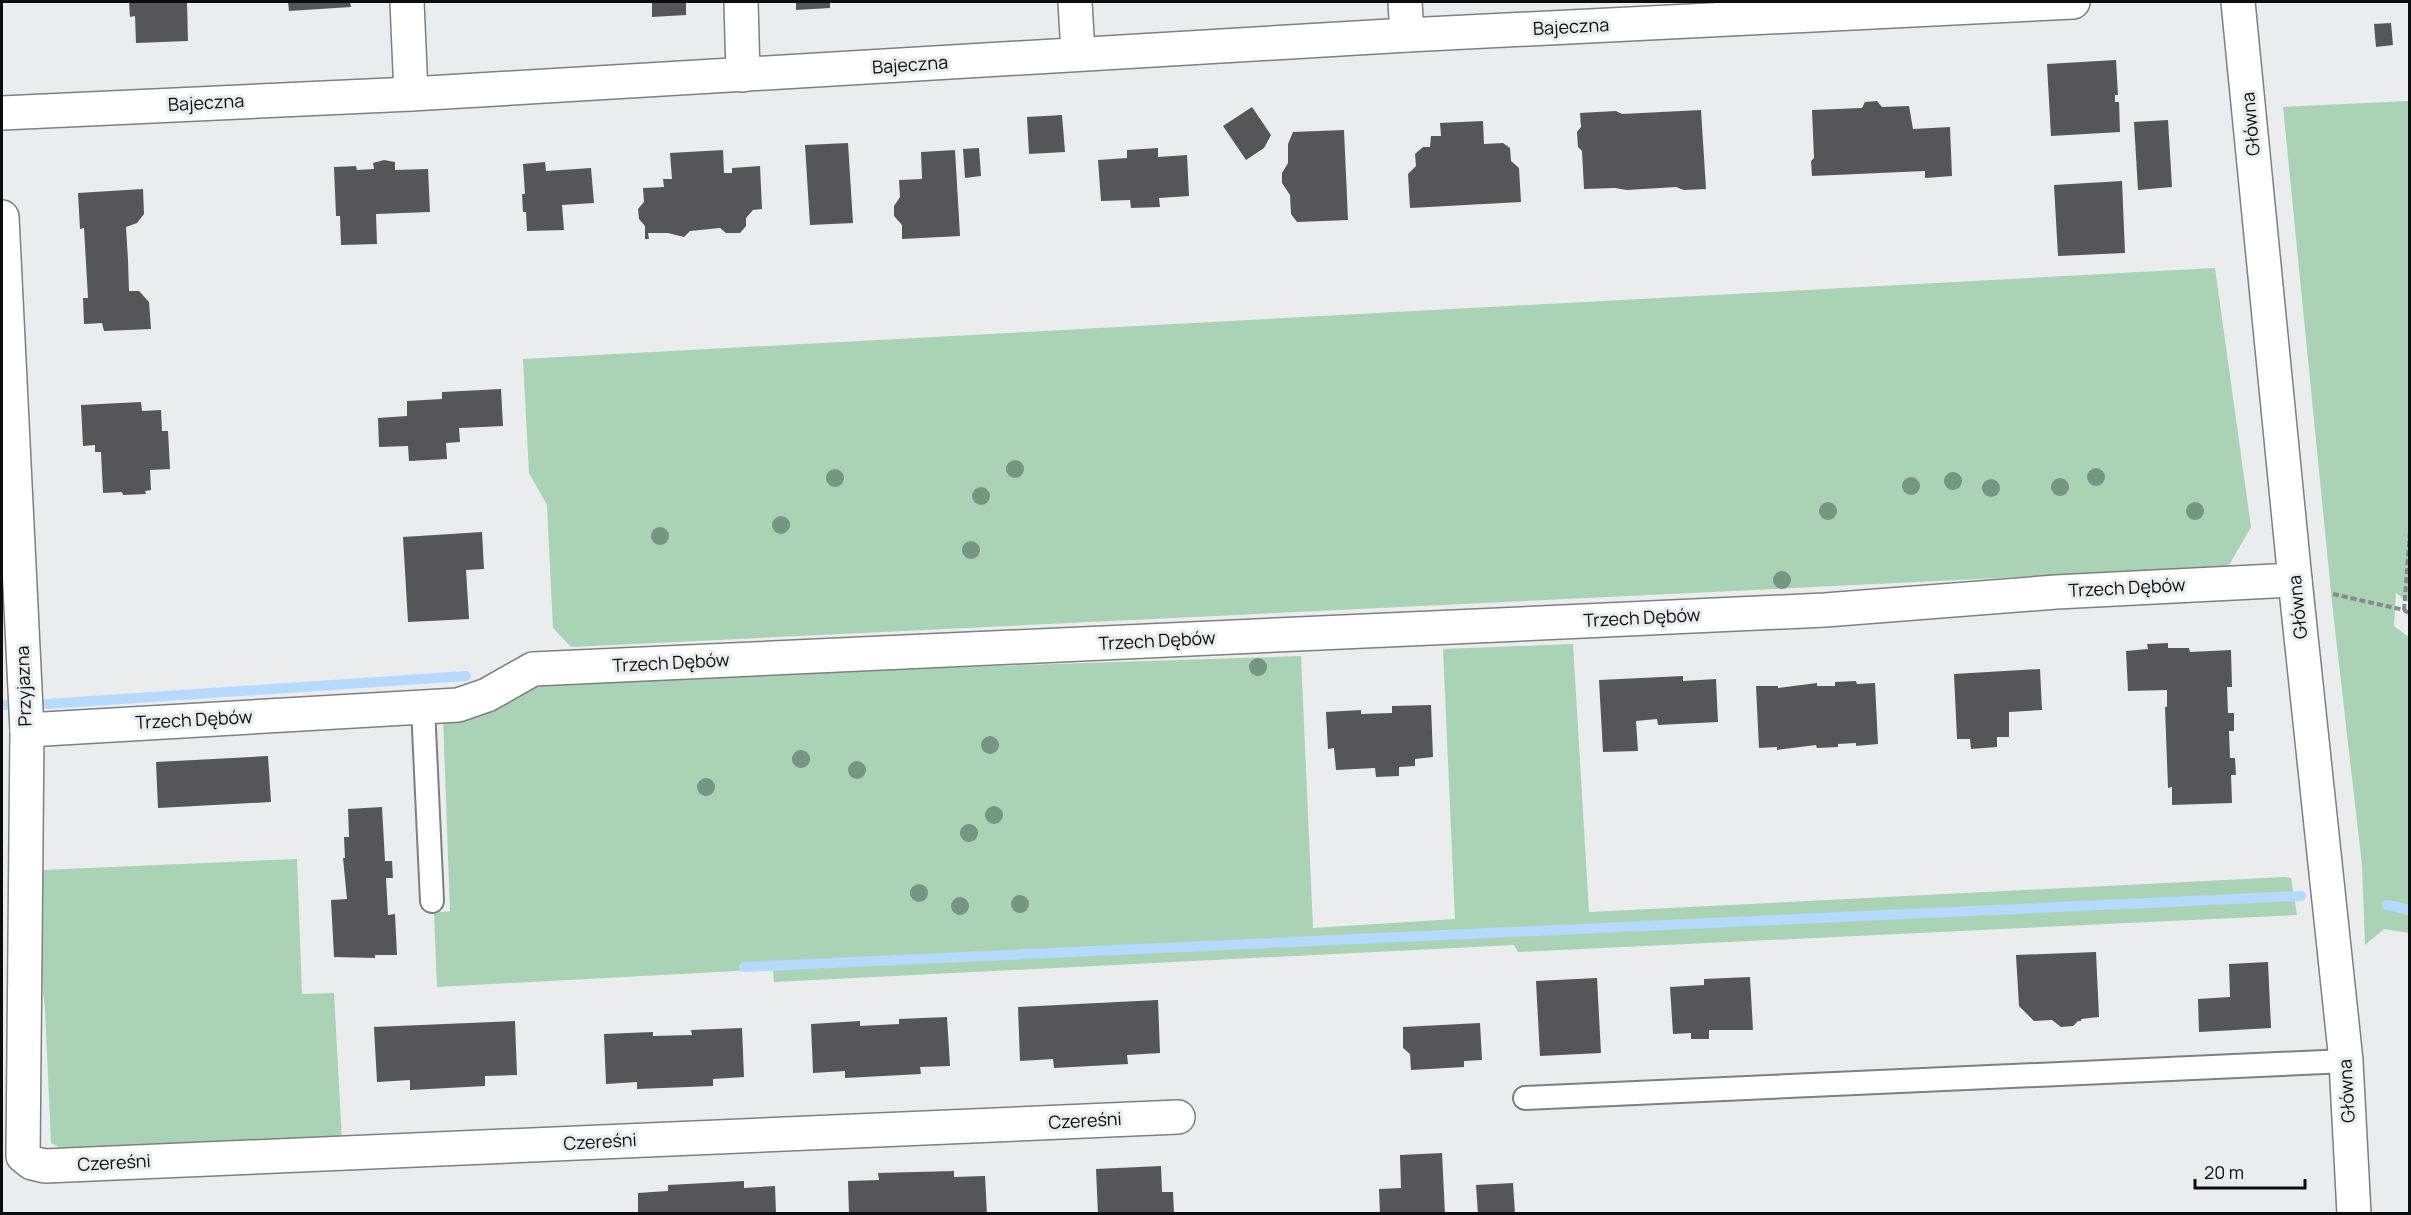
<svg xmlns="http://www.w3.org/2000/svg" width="2411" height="1215" viewBox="0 0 2411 1215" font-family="Manrope,sans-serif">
<rect width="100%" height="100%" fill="#ebecee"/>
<g fill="#aad2b5">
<path d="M2409,101L2410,603L2396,593L2394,626L2410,638L2409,933L2384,929L2365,945L2362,865L2333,612L2283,107Z"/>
<path d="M2215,268L2251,527L2228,567L571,647L553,628L547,505L529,473L523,359Z"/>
<path d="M1573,644L1589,912L2285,877L2291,878L2297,915L1518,952L1514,945L774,982L773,969L437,987L434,913L450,911L443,717L537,681L1301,656L1313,928L1455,919L1443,649Z"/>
<path d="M297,859L302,994L334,993L342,1141L80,1158L51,1143L45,1009L39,955L43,870Z"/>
</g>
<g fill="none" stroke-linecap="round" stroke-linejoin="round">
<g stroke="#b6dafd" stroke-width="10">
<path d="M47,704L466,676"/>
<path d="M2,705H6"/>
<path d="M2387,905L2410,910"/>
<path d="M744,967L2301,896"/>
</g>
</g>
<g fill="#565557">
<path d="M129,2H187L188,41L136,43L135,16L130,17Z"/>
<path d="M288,2H350L351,7L289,11Z"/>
<path d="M652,2H686V15L652,17Z"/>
<path d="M796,2H830V8L796,10Z"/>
<path d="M2391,23L2393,45L2376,47L2374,24Z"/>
<path d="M2116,60L2118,95H2115V102H2119L2120,132L2051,136L2047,64Z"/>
<path d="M1877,101L1882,107L1909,106L1913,129L1950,127L1952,176L1925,178V171L1812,176L1811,161L1814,158L1812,110L1862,108L1865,102Z"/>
<path d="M1252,107L1271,135L1264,148L1246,160L1223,126Z"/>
<path d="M1701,110L1706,189L1684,190L1676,187L1627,190L1615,188L1584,189L1582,151L1578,147L1577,132L1581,127L1580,113L1616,111L1622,114Z"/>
<path d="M1062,115L1065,152L1029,154L1027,117Z"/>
<path d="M2168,120L2172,187L2138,190L2134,122Z"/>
<path d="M1483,121L1484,144L1503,143L1510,148L1511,161L1519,168L1521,202L1410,208L1408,174L1416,166L1415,154L1423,147H1430L1431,136H1441L1440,123Z"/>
<path d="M1344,130L1348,220L1297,222L1291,214L1290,195L1282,183V173L1288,163V144L1293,132Z"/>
<path d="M848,143L853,223L810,225L805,145Z"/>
<path d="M979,148L981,176L965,178L963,149Z"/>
<path d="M1158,148V157L1187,155L1189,196L1159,198L1160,207L1131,208L1130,200L1101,201L1098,160L1127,158V150Z"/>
<path d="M723,150L724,173H732V168L760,166L762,209L753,210L746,218V226L740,233H726L720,228L690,231L684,237L668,233H648L649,239H645V226L639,219L638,209L644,202L643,188L664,187L663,179H672L670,153Z"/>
<path d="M955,150L960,236L902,239V225L894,216V206L900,197L899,180L922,179L921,152Z"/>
<path d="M384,160L395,162V170L428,169L430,212L376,214L377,244L341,245L340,216H336L334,167L356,166L357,170L374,169L373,163Z"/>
<path d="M545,162L546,171L591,168L594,203L562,205L564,230L527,231L526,212H523L522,194H525L523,164Z"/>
<path d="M2122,181L2125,253L2058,256L2054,185Z"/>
<path d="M143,189L144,214L137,223L126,227L128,260L129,291H139L149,302L151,329L104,331L102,323L84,324L83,298H88L84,228L80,229L78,193Z"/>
<path d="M501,389L503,426L459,428L460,442L446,443L447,459L409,461L408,446L379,447L378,418L407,416V401L442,399V392Z"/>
<path d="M141,402L142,411L161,410L162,431H168L170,469L150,470L151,490L145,491L146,494L123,495L122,492L103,493L101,452H95V445L83,446L81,405Z"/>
<path d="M482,532L484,569L466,570L469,619L408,622L403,537Z"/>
<path d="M2168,643V648H2189L2190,652L2231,650L2232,687H2227L2228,713H2234V731H2229L2230,758H2235L2236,775H2231L2232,803L2172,805V787L2168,788L2165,707H2167V690L2128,691L2126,651L2148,649L2147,644Z"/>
<path d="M2040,669L2042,710L2009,712V737H1997V747L1971,749L1970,739H1957L1954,674Z"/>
<path d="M1683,676V681L1716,679L1718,722L1658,725L1657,719L1636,721L1638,751L1603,752L1599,680Z"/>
<path d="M1856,681L1857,684L1875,683L1878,744L1856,746V743L1838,744V747L1817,748L1816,745L1777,750V747L1759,748L1756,686H1778V688L1817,683V686H1835V682Z"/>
<path d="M1431,705L1433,757L1415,759V766L1399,767V776L1376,777L1375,768L1336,770L1334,748L1328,749L1326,712L1361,710V714L1392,713V706Z"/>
<path d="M268,756L271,802L158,808L156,762Z"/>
<path d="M382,807L385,861H392L393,878H386L388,915L395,914L397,955H375V958L334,957L331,900L347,899L343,858H345L344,837H349L348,809Z"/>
<path d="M2096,952L2099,1017L2081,1019V1021H2078L2073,1026L2061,1027L2052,1020L2034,1021L2019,1006L2016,955Z"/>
<path d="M2268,962L2271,1028L2199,1032L2198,999L2230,997L2229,964Z"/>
<path d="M1750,977L1753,1030H1709V1039H1691V1033L1673,1034L1670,987L1704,985V979Z"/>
<path d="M1597,978L1601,1053L1540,1056L1536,981Z"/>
<path d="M1158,1000L1160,1053L1127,1055L1128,1064L1054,1068L1053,1059L1020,1061L1018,1007Z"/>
<path d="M947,1017L950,1066L920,1067L921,1074L845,1078V1071L813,1073L811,1024L860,1021V1026L899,1024V1019Z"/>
<path d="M515,1021L517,1075L485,1076V1086L410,1090V1080L377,1082L374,1027Z"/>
<path d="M1480,1023L1482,1060L1464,1061V1067L1411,1070L1410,1054L1403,1048V1027Z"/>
<path d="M742,1028L744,1077L713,1079V1086L637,1089V1082L606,1084L604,1034L653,1032V1036L692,1035L691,1030Z"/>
<path d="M1442,1153L1445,1214H1380L1379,1189L1401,1188L1400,1155Z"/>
<path d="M1161,1166L1162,1192H1173L1174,1213L1098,1214L1096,1169Z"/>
<path d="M954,1171V1177L985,1176L987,1214H849L848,1181L879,1180L878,1173Z"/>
<path d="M744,1181V1188L775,1186L776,1214H638V1193L668,1191V1185Z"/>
<path d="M1513,1183L1515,1214H1478L1476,1185Z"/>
</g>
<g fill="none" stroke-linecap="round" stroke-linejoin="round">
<defs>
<g id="service">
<path d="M423,707L432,901"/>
<path d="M1525,1098L2346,1061"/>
</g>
<g id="minor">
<path d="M407,2L411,94"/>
<path d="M741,2L743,75"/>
<path d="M1075,2L1078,53"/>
<path d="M1405,2L1407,35"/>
<path d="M2238,2L2295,580L2346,1061L2354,1214"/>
<path d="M2,113L411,94L1407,35L2073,2"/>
<path d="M2,217L27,730L23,1156L32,1163L45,1166L1178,1117"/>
<path d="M27,730L458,705L487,695L533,669L1825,610L2056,592L2295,580"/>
</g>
</defs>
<use href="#service" stroke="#7e7f81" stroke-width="26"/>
<use href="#minor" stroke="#7e7f81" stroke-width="36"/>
<g stroke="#88898a" stroke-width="4" stroke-dasharray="6 3" stroke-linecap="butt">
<path d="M2333,594L2404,610L2410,614"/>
<path d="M2404,610L2410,531"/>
</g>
<use href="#service" stroke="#fff" stroke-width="22"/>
<use href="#minor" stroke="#fff" stroke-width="33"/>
</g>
<g fill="#759683">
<circle cx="1015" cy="469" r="9"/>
<circle cx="2096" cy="477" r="9"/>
<circle cx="835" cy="478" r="9"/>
<circle cx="1953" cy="481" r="9"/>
<circle cx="1911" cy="486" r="9"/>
<circle cx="2060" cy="487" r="9"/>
<circle cx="1991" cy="488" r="9"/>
<circle cx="981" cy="496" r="9"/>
<circle cx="1828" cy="511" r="9"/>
<circle cx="2195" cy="511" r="9"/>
<circle cx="781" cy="525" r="9"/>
<circle cx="660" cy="536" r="9"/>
<circle cx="971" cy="550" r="9"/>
<circle cx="1782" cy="580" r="9"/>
<circle cx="1258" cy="667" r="9"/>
<circle cx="990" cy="745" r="9"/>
<circle cx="801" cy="759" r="9"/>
<circle cx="857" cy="770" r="9"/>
<circle cx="706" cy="787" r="9"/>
<circle cx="994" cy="815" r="9"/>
<circle cx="969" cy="833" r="9"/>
<circle cx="919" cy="893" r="9"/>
<circle cx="1020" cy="904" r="9"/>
<circle cx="960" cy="906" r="9"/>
</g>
<g text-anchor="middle" stroke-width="6" stroke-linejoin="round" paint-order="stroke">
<g font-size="18" fill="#0d0d0e" stroke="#ebecee">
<text transform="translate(1571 27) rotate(-3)" y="6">Bajeczna</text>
<text transform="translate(910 65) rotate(-4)" y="6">Bajeczna</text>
<text transform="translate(206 103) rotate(-3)" y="6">Bajeczna</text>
<text transform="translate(2251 124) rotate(-95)" y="6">Główna</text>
<text transform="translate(2127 588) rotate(-3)" y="6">Trzech Dębów</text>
<text transform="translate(2298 607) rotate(-96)" y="6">Główna</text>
<text transform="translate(1642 618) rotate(-3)" y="6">Trzech Dębów</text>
<text transform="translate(1157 641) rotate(-3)" y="6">Trzech Dębów</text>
<text transform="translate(671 663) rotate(-3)" y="6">Trzech Dębów</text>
<text transform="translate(24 686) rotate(-92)" y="6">Przyjazna</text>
<text transform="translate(194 720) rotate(-3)" y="6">Trzech Dębów</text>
<text transform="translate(2347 1091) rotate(-93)" y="6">Główna</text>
<text transform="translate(1085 1121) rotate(-3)" y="6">Czereśni</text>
<text transform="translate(600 1142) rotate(-3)" y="6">Czereśni</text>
<text transform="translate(114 1163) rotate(-3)" y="6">Czereśni</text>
</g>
</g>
<rect width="2411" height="1215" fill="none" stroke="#0d0d0e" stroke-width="6"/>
<path d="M2195 1179v9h110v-9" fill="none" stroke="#0d0d0e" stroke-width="3"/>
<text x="2204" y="1179" font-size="18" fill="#0d0d0e" stroke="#ebecee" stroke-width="4.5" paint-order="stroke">20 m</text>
</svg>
